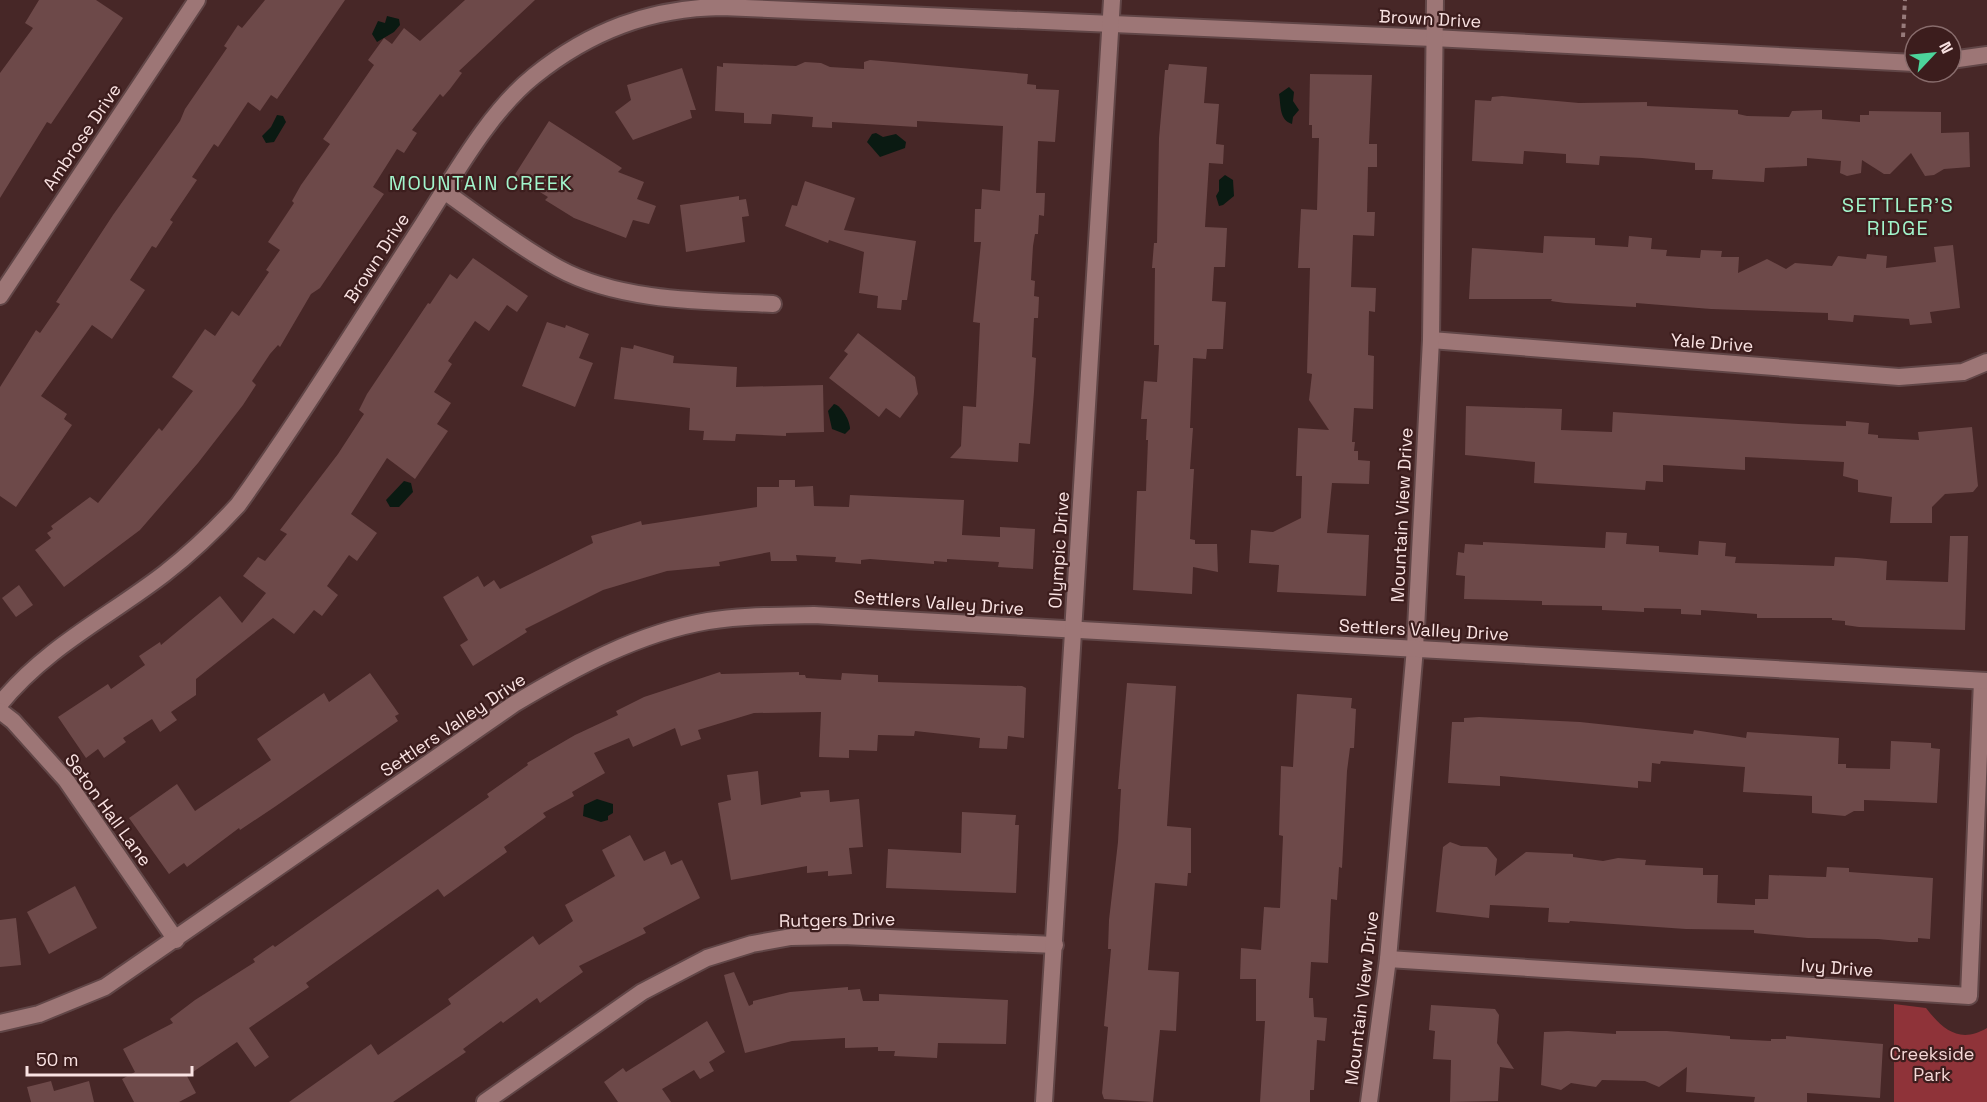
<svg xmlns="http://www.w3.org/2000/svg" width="1987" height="1102" viewBox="0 0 1987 1102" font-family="'Space Grotesk',sans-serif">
<rect width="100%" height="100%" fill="#472727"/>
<path fill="#8f3339" d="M1894,1004L1926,1008C1943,1030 1960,1044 1987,1028V1102H1894Z"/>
<g fill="#0a1a12">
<path d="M387,16L399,19L400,25L394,32L377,42L372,34L378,21L385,23Z"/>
<path d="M1289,87L1294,92L1293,101L1299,110L1293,117L1292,124C1279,120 1281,105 1279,94Z"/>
<path d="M277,115L283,116L286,122L274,142L266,143L262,136L271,127Z"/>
<path d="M876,133L883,137L896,134L906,142L905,148L880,157L867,142L872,134Z"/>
<path d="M1225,175L1233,180L1234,196L1223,205L1219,206L1216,196L1219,191V180Z"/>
<path d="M834,404C842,406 850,421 850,429L845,434L832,429L828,411Z"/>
<path d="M404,481L411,483L413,492L399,507H390L386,500Z"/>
<path d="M597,799L613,804V813L608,816V820L601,822L583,816L584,805Z"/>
</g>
<g fill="#6d4949">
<path d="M39,0H96L123,18L51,124L47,122L0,198V73L33,28L25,23Z"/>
<path d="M265,0H345L277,99L271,95L260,111L248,102L218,147L214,144L192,177L197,180L170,220L173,222L156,248L152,246L130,280L145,290L112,339L92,325L41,396L67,414L64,419L72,425L16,507L0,496V387L36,330L40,333L60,304L56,302L113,215L180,121L185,109L227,48L224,46L238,25L242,28Z"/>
<path d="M465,0H535L459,71L462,73L450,89L443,97L440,94L412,130L417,133L404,153L397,149L373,187L384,194L320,288L311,294L280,347L278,345L270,354L252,381L256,385L243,405L198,463L140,530L64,587L35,550L51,538L47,533L53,529L51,526L90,497L98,503L159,428L162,431L193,391L172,377L205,329L215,336L232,311L239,316L269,272L266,270L280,250L268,242L294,203L292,201L301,185L330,144L323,139L374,65L368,60L384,38L392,44L404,28L420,41Z"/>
<path d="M870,60L1028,74L1027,84L1036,85V89L1059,90L1055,142L1038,141L1036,193H1045L1044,216L1039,215L1038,234H1035L1033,246L1031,280L1035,281L1034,296L1039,297L1038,318H1034L1032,357L1036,358L1034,392L1030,444L1019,443L1018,462L950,458L961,446L963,406L976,407L980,323L973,322L981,242H974L975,209H981L982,189L1000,191L1003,126L917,121V127L832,122V128L812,127L813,117L772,114L771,124L744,123V113L715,111L717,66L723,67V63L796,66L805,62L821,63L830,67L864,69V62Z"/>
<path d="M1169,64L1207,67L1204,103L1219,104L1216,144L1224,145L1223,164L1209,163L1205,227L1227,228L1225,267H1214L1212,301L1226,302L1223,349H1207L1206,359L1193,358L1190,428H1193L1190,469H1194L1190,539L1195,540V544H1217L1218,572L1193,567L1192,594L1133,590L1137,491H1146L1148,440H1146L1147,419H1141L1144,381L1157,382L1159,345H1154L1155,268H1152L1154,243H1157L1159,138L1165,70H1168Z"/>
<path d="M682,68L696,110H690L692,118L633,140L615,112L631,100L627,85Z"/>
<path d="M1310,74L1372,75L1369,144H1377V167H1368L1367,212H1375L1374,236L1353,235L1351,287L1376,288L1375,312L1369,311L1368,355L1374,356L1373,409L1354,408L1352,442H1355L1354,451H1358V460L1370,461L1369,484L1332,483L1327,533L1369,535L1366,596L1277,592L1279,565L1249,563L1251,530L1273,532L1301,518L1302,476H1296L1298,428L1329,430L1309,400L1312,374L1307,373L1310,268H1298L1301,209L1317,210L1319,138H1312V125H1309Z"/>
<path d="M1502,96L1579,103L1647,102V106L1738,110V114L1747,116L1789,117L1792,111L1822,110V119L1860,122V115H1869V111L1941,112V133L1969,132L1970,167L1944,169L1934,175L1925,176L1911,153L1890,174H1884L1862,160L1861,173L1847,176L1840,173L1841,161L1807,158V166L1765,168L1764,182L1712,179L1713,170H1695V163L1642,158L1600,156L1599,165L1566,163V154L1524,151L1523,164L1472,161L1475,100L1491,101L1492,97Z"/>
<path d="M549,121L622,168L618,172L644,182L637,199L656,206L649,224L633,220L626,238L574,218L545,200L548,197L514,176Z"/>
<path d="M805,181L855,198L844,230L916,241L907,300H902L901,310L877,308L878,296L859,293L864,252L829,240L828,243L785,226L792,205L797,206Z"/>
<path d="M739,196V200L746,199L749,216L742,217L745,242L686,252L680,205Z"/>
<path d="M1544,236L1595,238V245L1628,247L1629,236L1652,238L1651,249L1667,250L1666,256L1700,258L1701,250L1722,251L1721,257H1739L1738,273L1767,259L1786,269L1795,263L1832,266L1838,256L1866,259L1867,254L1887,256L1886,268L1936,262L1934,247L1953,245L1960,308L1930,312L1932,323L1910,325L1909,319L1854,315L1853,322L1828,320V313L1711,309L1636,303V307L1565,303L1551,301L1552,299H1469L1472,248L1543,253Z"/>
<path d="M473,258L528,296L517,312L507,305L489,331L475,321L448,361L452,364L434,392L451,403L437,424L448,431L415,479L387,458L351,514L377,533L357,561L349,555L327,586L338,595L322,616L314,610L294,634L273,618L196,679V695L171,712L177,720L160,732L152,719L123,738L126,742L104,758L98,749L86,758L58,717L108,684L111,689L145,665L139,656L160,642L161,645L220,596L242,623L266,593L243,576L258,557L265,561L287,534L280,530L338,454L364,414L359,410L367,394L428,303L430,304L450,274L457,279Z"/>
<path d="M547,322L565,328L566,325L589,334L579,358L593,363L575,407L522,386Z"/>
<path d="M858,333L915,377L918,394L900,418L886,408L879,417L829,378L848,354L844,351Z"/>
<path d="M634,345L674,356L673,363L737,367L736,387L823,385L824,432L786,433V436L736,434L735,441L703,440L704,431L689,430L690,408L614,399L621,347L633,349Z"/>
<path d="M1466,406L1562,409L1561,430L1612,432L1613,412L1799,424L1846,426V421L1869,423L1868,434L1878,435V438L1919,440L1918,432L1972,427L1978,486L1973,492L1945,494L1932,507V523H1890L1892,497L1858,492V480L1843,476L1844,462L1745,457V470L1663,465V482L1646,481L1645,490L1534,483L1535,462L1465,455Z"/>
<path d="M779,480H795V487L813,486L814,506L849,507L850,495L964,500L962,535L1000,537V527L1035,529L1033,569L998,567L999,562L947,559V562L934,561V564L870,559L861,560V564L835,562L836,557L796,555L797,561H771L770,552L719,562L720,566L667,571L603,590L525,629L527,632L473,666L460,645L468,640L443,597L478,576L484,587L494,580L500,589L593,543L591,536L641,521L642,525L757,507V487H779Z"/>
<path d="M1606,532L1627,533L1626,544L1659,546V552L1698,555L1699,541L1726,543L1725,556L1736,557L1735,563L1834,566L1835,557L1857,558L1887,561L1886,580L1948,582L1950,536H1968L1965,630L1859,627L1845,625V621L1832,620V618H1757V614L1701,610V615L1681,614V609L1644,608V612L1624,611L1602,610V606L1542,605V601L1464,599L1465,576L1456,575L1458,552L1464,553L1465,544L1483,545V542L1605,548Z"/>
<path d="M19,585L33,605L16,617L2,598Z"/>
<path d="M720,672L721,674L799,672V675H805L806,678L841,680L842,673L878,675V682L1022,686L1026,688L1024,738L1008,736L1007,749L979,748L980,738L915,731L914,736L878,735L877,751L849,750V758L819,757L821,712L754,713L698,730L701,739L681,746L675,728L633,747L629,738L594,753L605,773L572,792L574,796L543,813L546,817L504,847L507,852L444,897L438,889L306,983L309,987L249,1028L269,1057L255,1067L237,1042L187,1076L196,1093L179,1102H134L122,1079L135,1072L123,1049L173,1023L170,1019L195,1000L255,962L253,959L273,945L275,947L489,797L487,794L528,765L527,763L575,735L618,715L616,711L644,697Z"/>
<path d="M370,673L399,714L395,716L398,721L276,806L240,830L239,828L187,867L184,863L169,874L129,818L177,784L195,811L271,760L257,739L324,693L329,702Z"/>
<path d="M1127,683L1176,686L1167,826L1191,828V873H1188L1187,886L1155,883L1148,970L1179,972L1176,1031L1160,1030L1153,1102L1104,1099L1102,1093L1108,1027L1104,1026L1111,949H1108L1109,920L1118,842L1121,789H1118Z"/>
<path d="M1297,694L1352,698L1351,708L1356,709L1354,748H1350L1347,771L1342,868L1339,867L1337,900L1331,899L1328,963L1311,962L1309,998H1313L1314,1017L1327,1018L1325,1041L1317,1040L1314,1090H1310V1102H1260L1265,1021H1256V979H1240L1241,948L1261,950L1264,907L1280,908L1283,836L1279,835L1281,766L1293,767Z"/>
<path d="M1479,717L1580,722L1693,734L1694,730L1746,738L1747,732L1839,738L1838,764H1846V768L1890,769L1891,741L1931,743V748L1940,749L1937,803L1864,800V811H1854L1845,816L1812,813V796L1743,792L1745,767L1661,761L1660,764L1652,763L1651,782L1638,781V788L1500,776V786L1448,783L1452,722H1464V718Z"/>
<path d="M758,771L761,805L801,797L800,792L829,790L830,802L859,799L863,847L849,848L852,874L828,876V871L807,873V866L731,880L718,803L731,800L727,775Z"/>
<path d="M962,812L1016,815L1015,825H1019L1016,893L886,888L888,849L961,853Z"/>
<path d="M630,835L644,861L665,851L671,865L682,860L700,898L643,928L646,933L579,966L583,972L559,989L540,1003L537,998L503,1023L501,1021L463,1049L466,1052L393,1102H289L371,1044L378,1055L451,1004L448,999L533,936L539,945L573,921L565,905L615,876L602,850Z"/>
<path d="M1450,842L1461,846L1487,847L1497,859L1495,876L1526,852L1573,854V857L1603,861L1618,858L1646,860L1645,865L1703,868V875H1718L1717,903L1755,905V899H1768L1769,875L1826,877L1827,867L1849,868V872L1933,878L1930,939L1918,938V942H1909L1878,939L1808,938L1754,933V930L1686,929L1570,921L1569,923L1548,922L1549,908L1490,905L1489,918L1436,912L1443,847Z"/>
<path d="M75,886L97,928L49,954L27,912Z"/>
<path d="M16,918L21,965L0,967V920Z"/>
<path d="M734,972L749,1006L753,1004V1001L790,992L848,987V990L860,989L863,1001H879V994L1008,1000L1006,1044L938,1043L937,1058L894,1056L895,1051H878V1047L845,1048V1038L792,1041L745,1053L724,975Z"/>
<path d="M1431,1005L1495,1009L1499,1015L1497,1043L1514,1069L1500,1067L1498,1101L1450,1102L1451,1060L1433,1059L1435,1031L1429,1030Z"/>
<path d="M707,1021L725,1052L709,1062L714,1071L700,1079L694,1070L662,1089L671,1102H618L604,1082L623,1068L626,1072Z"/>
<path d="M1568,1031L1616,1034V1031H1667L1730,1036V1039L1771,1041V1039H1786V1036L1883,1044L1880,1098L1807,1093V1102H1754L1755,1097L1686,1092L1687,1067L1659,1087L1645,1081L1602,1080L1596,1087L1571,1083L1561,1090L1541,1085L1544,1032Z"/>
<path d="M51,1081L54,1091L89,1081L94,1102H31L27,1087Z"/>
</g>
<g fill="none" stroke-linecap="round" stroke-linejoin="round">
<defs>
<g id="minor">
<path d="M1951,60L1987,55"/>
<path d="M444,191C481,217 518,246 558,268C620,302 705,301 773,304"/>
<path d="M0,296L197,0"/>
<path d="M1431,340L1899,377L1963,372L1987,362"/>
<path d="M0,704C45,648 108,617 164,574C191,553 215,530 238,505C303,414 362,318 423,224C454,176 489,112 534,76C590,31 650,8 722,7L1433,38L1915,63"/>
<path d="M0,711L13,721L66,780L176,940"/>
<path d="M1388,959L1969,996L1982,681"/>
<path d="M485,1102L642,992L707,958L752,944L791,937L842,936L1055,945"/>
<path d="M1369,1102L1388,959L1415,648L1431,340L1435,0"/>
</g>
<g id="tertiary">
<path d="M0,1023L39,1014L105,987L514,704C574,668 638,633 708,621C743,615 779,616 814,615L1987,681"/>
<path d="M1044,1102L1112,0"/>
</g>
</defs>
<use href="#minor" stroke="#614647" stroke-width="20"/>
<use href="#tertiary" stroke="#614647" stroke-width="20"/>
<path stroke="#977b7b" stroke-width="4" stroke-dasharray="4.5 4.5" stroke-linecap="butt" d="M1903,37L1905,0"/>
<use href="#minor" stroke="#9d7676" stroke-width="16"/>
<use href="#tertiary" stroke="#9d7676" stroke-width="16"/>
</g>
<g text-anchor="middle" stroke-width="4.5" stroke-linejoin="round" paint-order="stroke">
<g font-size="18" fill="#f9e2e2" stroke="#3c1d1d">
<text transform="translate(1430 19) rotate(3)" y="6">Brown Drive</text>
<text transform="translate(82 137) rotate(-56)" y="6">Ambrose Drive</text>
<text transform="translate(377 258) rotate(-57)" y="6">Brown Drive</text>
<text transform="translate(1712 343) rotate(4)" y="6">Yale Drive</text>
<text transform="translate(1402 515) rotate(-87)" y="6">Mountain View Drive</text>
<text transform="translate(1059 550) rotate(-86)" y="6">Olympic Drive</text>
<text transform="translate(939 603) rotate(4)" y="6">Settlers Valley Drive</text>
<text transform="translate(1424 630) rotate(3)" y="6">Settlers Valley Drive</text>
<text transform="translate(453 725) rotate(-34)" y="6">Settlers Valley Drive</text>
<text transform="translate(108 810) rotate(54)" y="6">Seton Hall Lane</text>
<text transform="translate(837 920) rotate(-1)" y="6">Rutgers Drive</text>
<text transform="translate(1837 968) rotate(4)" y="6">Ivy Drive</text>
<text transform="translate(1362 998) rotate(-83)" y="6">Mountain View Drive</text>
</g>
<g font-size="18" fill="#f5d8d7" stroke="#3c1d1d">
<text x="1932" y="1060">Creekside<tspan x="1932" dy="21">Park</tspan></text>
</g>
<g font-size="20" letter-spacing="1.5" fill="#a2f5cc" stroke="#3c1d1d">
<text x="481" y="190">MOUNTAIN CREEK</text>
<text x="1898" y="212">SETTLER'S<tspan x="1898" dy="23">RIDGE</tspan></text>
</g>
</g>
<g transform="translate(1933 54) rotate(64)"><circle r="28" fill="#3c1d1d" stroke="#886c6c" stroke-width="1.5"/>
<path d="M0-4.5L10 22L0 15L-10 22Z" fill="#4cd49b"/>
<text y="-9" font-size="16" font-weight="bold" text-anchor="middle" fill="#f9e2e2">N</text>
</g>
<path d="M27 1066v9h165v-9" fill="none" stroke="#f9e2e2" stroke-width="3"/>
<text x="36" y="1066" font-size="18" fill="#f9e2e2" stroke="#3c1d1d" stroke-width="4.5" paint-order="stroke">50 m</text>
</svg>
